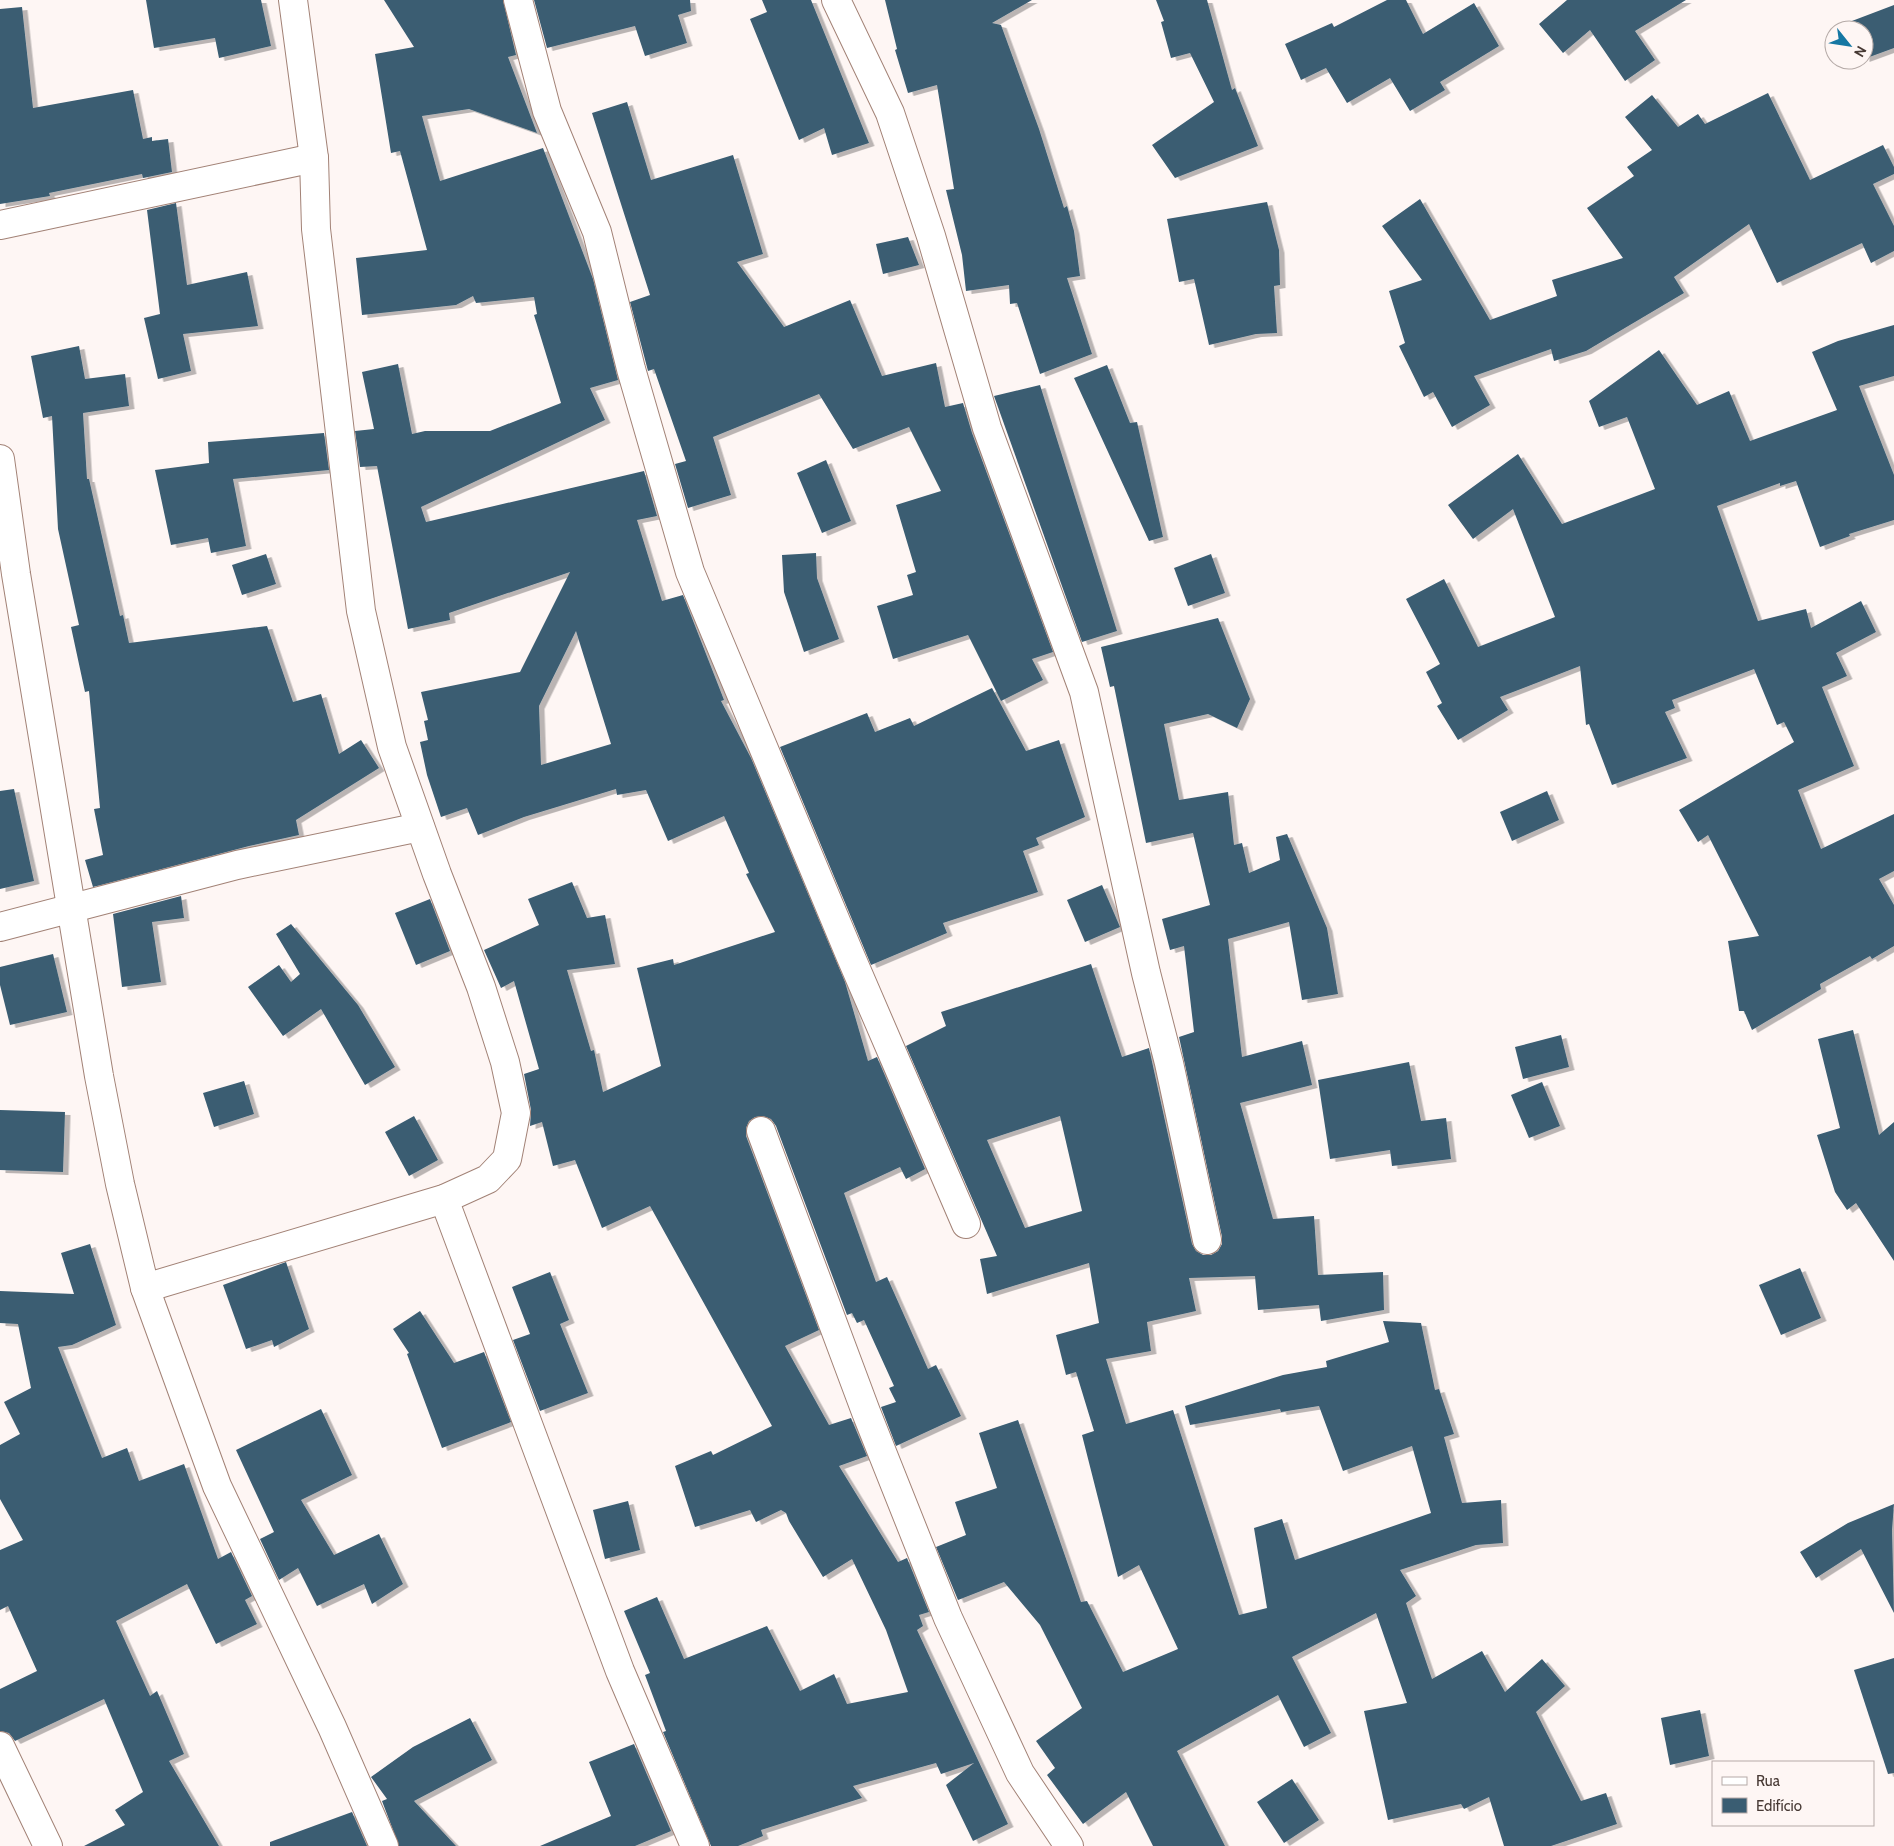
<svg xmlns="http://www.w3.org/2000/svg" width="1894" height="1846" viewBox="0 0 1894 1846" font-family="Cabin,sans-serif">
<defs>
<filter id="shadow"><feDropShadow dx="5.5" dy="3" stdDeviation="0" flood-color="#0004"/></filter>
</defs>
<rect width="100%" height="100%" fill="#fef6f4"/>
<g fill="#3a5d72" fill-rule="evenodd" filter="url(#shadow)">
<path d="M146,0H261L271,46L219,58L215,38L154,48Z"/>
<path d="M384,0H503L516,55L508,57L537,133L469,109L422,116L440,181L543,148L593,279L618,380L590,388L605,420L421,507L426,522L644,471L657,516L637,520L662,601L683,595L724,700L721,701L751,758L845,982L868,1061L877,1057L925,1169L906,1179L900,1167L844,1193L876,1282L887,1277L928,1369L936,1365L961,1416L896,1446L881,1407L896,1402L889,1388L894,1386L864,1320L857,1323L852,1313L847,1315L776,1126L771,1119L763,1116L755,1117L749,1121L746,1128V1136L819,1330L785,1346L829,1425L851,1418L867,1456L839,1466L898,1562L907,1558L929,1612L919,1615L923,1626L917,1630L1008,1824L973,1841L946,1785L974,1763L941,1774L936,1763L853,1786L862,1798L761,1830L763,1836L738,1846H711L663,1732L666,1731L645,1675L650,1673L624,1611L657,1597L684,1659L767,1626L800,1691L834,1674L847,1704L908,1692L886,1630L852,1559L823,1577L789,1521L786,1513L781,1510L756,1522L750,1510L695,1527L675,1466L711,1451L713,1455L772,1426L650,1206L602,1228L575,1160L553,1166L542,1122L530,1126L531,1110L524,1074L539,1069L514,981L501,988L484,950L539,925L528,899L572,882L587,918L605,915L615,964L567,970L591,1051L594,1050L603,1092L661,1066L637,968L673,959L674,965L775,932L746,874L749,873L724,816L668,841L646,790L617,795L616,789L524,817L478,835L467,808L441,817L427,775L420,742L428,740L424,721L428,720L421,692L520,672L570,572L449,613L450,620L408,629L377,466L360,467L355,431L374,429L362,372L398,364L412,434L425,431H490L561,403L534,315L537,314L534,297L476,303L473,296L456,305L362,315L356,258L427,250L400,151L391,153L375,54L414,47ZM576,631L611,744L541,765L539,706Z"/>
<path d="M534,0H690L691,11L678,15L687,43L645,56L635,26L547,48Z"/>
<path d="M762,0H811L869,143L832,155L824,128L799,140L750,19L767,12Z"/>
<path d="M885,0H1032L992,23L1001,25L1039,129L1064,208L1067,206L1074,231L1080,276L1067,278L1092,354L1040,374L1017,303L1010,304L1009,285L966,291L962,255L946,190L954,189L937,85L908,93L895,50L897,49Z"/>
<path d="M1156,0H1207L1232,90L1235,88L1258,146L1175,178L1152,145L1214,102L1190,53L1171,58L1161,22L1164,21Z"/>
<path d="M1387,0H1406L1423,34L1474,3L1499,46L1440,82L1445,90L1410,111L1390,78L1347,103L1326,68L1301,80L1285,44L1332,23L1334,27Z"/>
<path d="M1567,0H1686L1635,31L1655,60L1625,81L1590,30L1563,53L1539,24Z"/>
<path d="M1894,5V48L1864,59V30H1846L1844,24Z"/>
<path d="M22,7L33,108L133,90L143,139L152,137V141L168,139L172,172L143,178L142,174L49,193L50,196L0,204V9Z"/>
<path d="M1768,93L1810,180L1883,145L1894,167V174L1873,184L1894,226V251L1871,263L1862,243L1777,283L1749,224L1674,277L1684,293L1586,351L1554,361L1551,349L1474,376L1490,405L1452,427L1433,392L1424,397L1399,346L1405,343L1389,291L1422,280L1382,226L1420,199L1490,320L1557,296L1552,280L1623,258L1587,208L1634,176L1627,167L1652,150L1625,117L1652,95L1678,127L1698,114L1705,124Z"/>
<path d="M627,102L651,180L733,155L763,254L737,262L784,327L850,300L882,376L936,363L945,407L963,403L972,433L1053,652L1032,659L1043,680L1001,701L968,635L893,659L877,606L913,595L907,575L916,572L896,505L941,491L909,427L853,449L819,394L713,437L731,495L688,508L675,464L686,461L654,369L648,371L630,302L650,295L592,113Z"/>
<path d="M1267,202L1279,250L1280,285L1274,286L1277,333L1256,334L1209,345L1194,279L1179,282L1167,219Z"/>
<path d="M176,203L187,285L247,272L258,326L183,334L191,371L158,379L144,318L160,314L147,210Z"/>
<path d="M908,237L919,265L883,274L876,244Z"/>
<path d="M1894,325V376L1859,386L1894,475V520L1849,534L1850,536L1820,547L1796,481L1780,486V483L1717,506L1758,621L1806,609L1811,628L1861,601L1876,632L1836,653L1847,676L1822,687L1854,766L1798,790L1821,849L1894,814V871L1879,879L1894,905V946L1872,959L1870,956L1820,984L1821,989L1752,1030L1744,1011H1739L1728,941L1759,936L1708,835L1698,842L1679,810L1794,742L1784,722L1777,725L1754,669L1672,700L1675,708L1665,712L1687,758L1612,785L1589,724L1586,725L1580,666L1500,697L1508,710L1458,740L1437,706L1442,703L1426,672L1440,664L1406,599L1444,579L1478,647L1555,617L1513,509L1473,539L1448,505L1518,454L1562,524L1655,489L1627,417L1599,427L1589,401L1659,350L1697,405L1729,391L1750,441L1837,410L1812,352L1838,341Z"/>
<path d="M79,346L85,379L125,374L129,406L83,413L87,479H89L120,616L123,615L129,643L267,626L293,702L321,694L339,754L361,740L379,768L296,820L299,835L249,846L93,887L85,860L103,855L94,809L100,808L89,691L85,692L71,627L79,625L58,529L52,416L43,418L31,356Z"/>
<path d="M1107,365L1130,423L1137,422L1163,537L1149,541L1074,378Z"/>
<path d="M1040,385L1117,631L1082,642L994,396Z"/>
<path d="M324,433L329,470L233,479L246,546L211,553L208,538L171,545L155,470L209,463L208,442Z"/>
<path d="M826,460L851,521L822,533L797,473Z"/>
<path d="M816,553L817,578L839,639L804,652L784,592L782,555Z"/>
<path d="M266,554L276,584L242,595L232,565Z"/>
<path d="M1211,554L1225,593L1188,606L1174,568Z"/>
<path d="M1218,618L1250,699L1237,728L1208,714L1164,724L1179,800L1228,792L1234,845L1242,843L1249,873L1280,860L1276,837L1287,834L1327,928L1338,994L1302,1000L1289,922L1228,939L1242,1057L1302,1041L1312,1085L1240,1103L1273,1219L1314,1216L1318,1275L1383,1272L1384,1310L1321,1321L1319,1305L1258,1310L1255,1276L1189,1278L1196,1311L1147,1322L1151,1351L1106,1359L1126,1424L1173,1410L1239,1615L1267,1608L1254,1528L1282,1519L1295,1560L1431,1513L1412,1446L1343,1471L1319,1406L1281,1412L1280,1409L1190,1425L1185,1406L1283,1375L1327,1367L1326,1361L1389,1342L1383,1321L1421,1323L1435,1390L1439,1389L1454,1434L1444,1437L1462,1503L1501,1500L1503,1543L1476,1545L1400,1570L1416,1596L1406,1603L1432,1679L1482,1651L1505,1692L1542,1659L1565,1686L1536,1712L1581,1801L1606,1793L1617,1824L1551,1846H1504L1489,1797L1464,1809L1461,1804L1388,1820L1364,1711L1407,1703L1376,1613L1292,1657L1331,1733L1304,1747L1278,1695L1177,1751L1225,1846H1153L1126,1792L1083,1824L1047,1775L1055,1768L1036,1741L1082,1708L1040,1625L1004,1582L958,1600L936,1547L966,1535L955,1502L997,1488L979,1433L1018,1420L1081,1602L1087,1601L1123,1672L1178,1649L1139,1565L1118,1577L1082,1435L1094,1431L1076,1372L1066,1375L1056,1335L1099,1323L1089,1263L987,1294L980,1259L997,1256L906,1046L946,1026L941,1012L1091,964L1122,1057L1149,1048L1192,1244L1196,1251L1203,1255H1211L1218,1251L1222,1244V1237L1179,1037L1194,1032L1184,946L1170,950L1162,919L1210,905L1193,833L1146,843L1114,686L1110,687L1101,647ZM1060,1116L1082,1211L1025,1228L987,1140Z"/>
<path d="M992,688L1026,751L1059,740L1085,817L1036,838L1039,845L1023,851L1038,892L943,923L947,933L871,965L780,747L867,713L875,732L910,718L914,726Z"/>
<path d="M14,789L34,881L0,889V791Z"/>
<path d="M1547,791L1559,820L1512,841L1500,812Z"/>
<path d="M1102,885L1120,927L1085,942L1067,900Z"/>
<path d="M181,896L184,918L152,922L161,982L122,987L113,914Z"/>
<path d="M430,899L450,951L416,965L395,913Z"/>
<path d="M291,924L358,1005L395,1067L365,1085L321,1009L283,1036L248,987L279,965L291,982L300,974L276,934Z"/>
<path d="M53,954L67,1012L10,1025L0,985V967Z"/>
<path d="M1853,1030L1879,1135L1894,1122V1261L1856,1203L1847,1210L1835,1192L1817,1135L1840,1128L1818,1039Z"/>
<path d="M1561,1035L1569,1067L1523,1079L1515,1047Z"/>
<path d="M1409,1062L1421,1121L1446,1118L1451,1159L1392,1166L1390,1150L1330,1159L1318,1080Z"/>
<path d="M244,1081L254,1114L214,1127L203,1093Z"/>
<path d="M1542,1082L1560,1126L1529,1138L1511,1095Z"/>
<path d="M0,1110L65,1112L63,1172L0,1170Z"/>
<path d="M414,1116L438,1160L409,1176L385,1132Z"/>
<path d="M90,1244L116,1325L72,1345L58,1347L102,1458L127,1448L139,1481L184,1464L218,1559L231,1552L252,1596L245,1600L257,1624L216,1644L187,1584L116,1621L150,1696L157,1691L184,1754L169,1761L219,1846H84L125,1825L115,1810L143,1792L104,1699L15,1741L9,1733L0,1731V1689L37,1671L8,1606L0,1610V1550L23,1540L0,1499V1445L20,1434L4,1402L31,1388L18,1324L0,1323V1291L74,1294L61,1253Z"/>
<path d="M286,1262L309,1329L274,1347L272,1340L246,1349L223,1285Z"/>
<path d="M1800,1268L1821,1318L1781,1335L1759,1285Z"/>
<path d="M550,1272L569,1320L560,1324L588,1393L540,1411L513,1340L530,1334L512,1287Z"/>
<path d="M420,1311L454,1363L484,1352L511,1422L442,1448L407,1354L409,1353L393,1329Z"/>
<path d="M321,1409L352,1475L301,1500L334,1555L379,1534L403,1584L372,1604L364,1584L317,1606L298,1568L279,1580L260,1539L274,1532L236,1450Z"/>
<path d="M628,1501L640,1550L605,1559L593,1510Z"/>
<path d="M1894,1504L1892,1530L1894,1613L1861,1549L1816,1578L1800,1552L1848,1523Z"/>
<path d="M1894,1658V1773L1888,1774L1854,1670Z"/>
<path d="M1700,1710L1709,1756L1670,1765L1661,1718Z"/>
<path d="M470,1718L492,1760L414,1801L456,1846H399L382,1801L387,1799L371,1777L413,1747Z"/>
<path d="M634,1744L671,1831L635,1846H540L611,1816L589,1762Z"/>
<path d="M1292,1779L1319,1820L1284,1843L1257,1802Z"/>
<path d="M352,1812L367,1846H270V1842Z"/>
</g>
<g fill="none" stroke-linecap="round" stroke-linejoin="round">
<defs>
<g id="minor">
<path d="M518,0L547,111L597,232L631,369L690,572L850,955L966,1224"/>
<path d="M836,0L890,113L931,236L987,428L1084,692L1146,973L1169,1063L1207,1240"/>
<path d="M0,225L314,158"/>
<path d="M0,459L16,574L99,1076L120,1184L145,1288L217,1486L332,1727L384,1846"/>
<path d="M0,927L237,865L420,827"/>
<path d="M761,1131L866,1412L948,1618L1020,1773L1069,1846"/>
<path d="M444,1199L620,1671L695,1846"/>
<path d="M145,1288L444,1199L488,1179L507,1159L516,1113L505,1062L481,987L437,874L392,747L361,611L316,229L314,158L293,0"/>
<path d="M0,1746L48,1846"/>
</g>
</defs>
<use href="#minor" stroke="#a28276" stroke-width="30"/>
<use href="#minor" stroke="#fff" stroke-width="28"/>
</g>
<rect x="1712" y="1761" width="162" height="65" fill="#fef6f4" stroke="#b5aaa7"/>
<rect x="1722" y="1777" width="25" height="8" fill="#ffffff" stroke="#b5aaa7"/>
<text x="1756" y="1786" font-size="15" fill="#473934">Rua</text>
<rect x="1722" y="1798" width="25" height="15" fill="#3a5d72" stroke="#b5aaa7"/>
<text x="1756" y="1811" font-size="15" fill="#473934">Edifício</text>
<g transform="translate(1849 45) rotate(120)"><circle r="24" fill="#fef6f4" stroke="#b5aaa7"/>
<path d="M0-4L9 19L0 12L-9 19Z" fill="#1577a3"/>
<text y="-8" font-size="14" font-weight="bold" text-anchor="middle" fill="#473934">N</text>
</g>
</svg>
